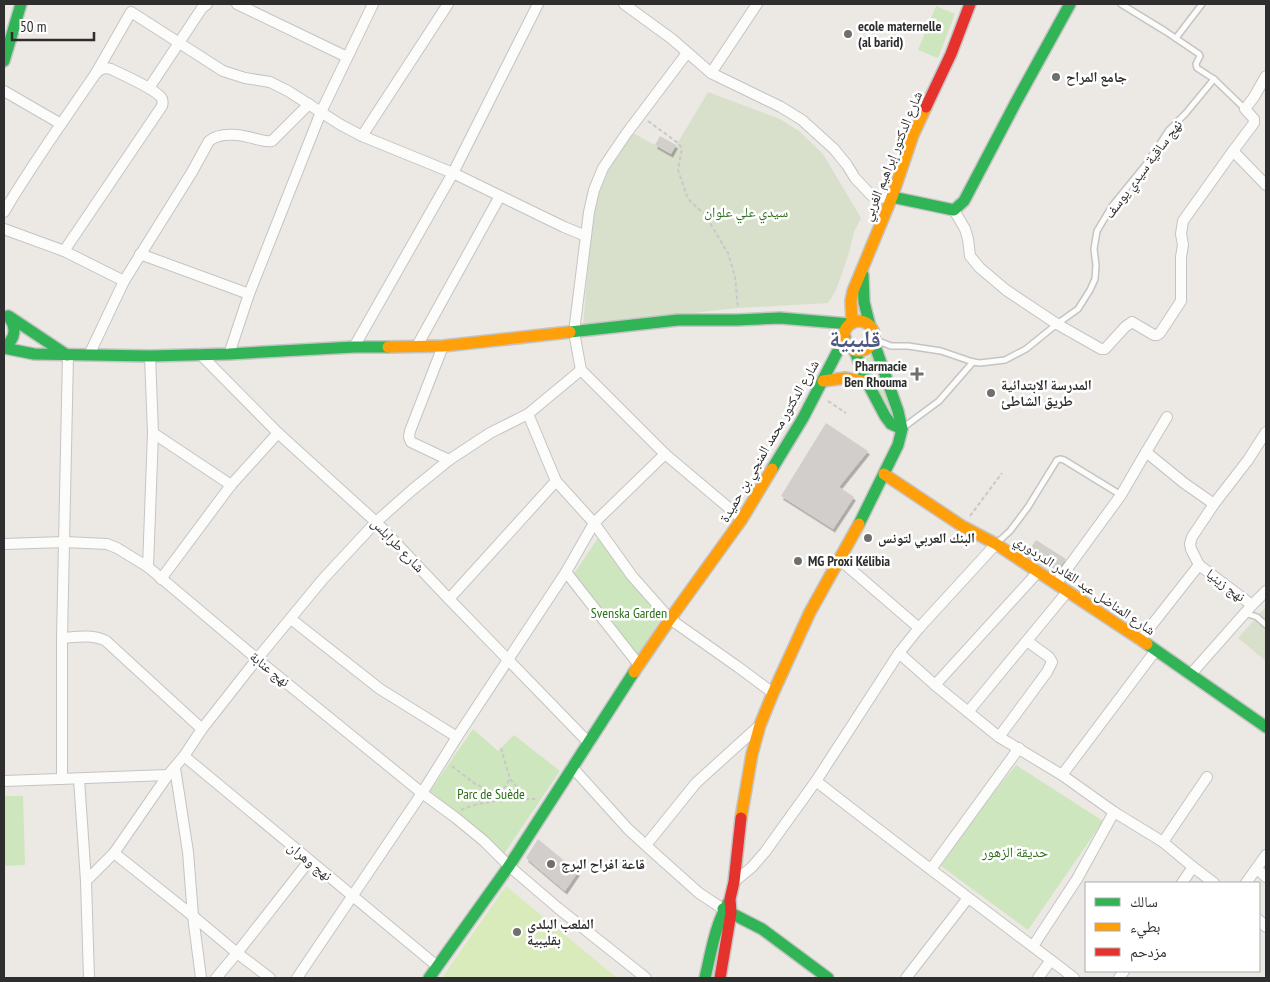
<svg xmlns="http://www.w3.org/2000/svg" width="1270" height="982" viewBox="0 0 1270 982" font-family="'PT Sans Narrow','Noto Naskh Arabic',sans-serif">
<defs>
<filter id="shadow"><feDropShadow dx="2" dy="3.5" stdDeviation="0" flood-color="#0004"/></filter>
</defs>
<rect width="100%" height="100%" fill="#ece8e4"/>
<g fill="#cee6be">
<path d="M936,6L955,14L938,58L918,50Z"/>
<path d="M875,353L895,419L862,361Z"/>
<path d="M598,538L664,614L635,659L569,581Z"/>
<path d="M473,729L498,751L514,735L560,771L502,857L426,797Z"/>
<path d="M1016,765L1103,821L1028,930L937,863Z"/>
<path d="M4,796H23L25,865L4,866Z"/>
</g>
<g fill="#d8e0cc">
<path d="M708,92L780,119L799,131L823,154L861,218L854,232L849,253L836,290L828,303L738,308L583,325L594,196L604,174L631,132L671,154Z"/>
<path d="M1266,607V661L1238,638Z"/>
</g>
<path fill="#d9eabb" d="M506,886L617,978H442Z"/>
<g fill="#d1cecb" filter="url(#shadow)">
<path d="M660,136L676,145L671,154L655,145Z"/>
<path d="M826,423L868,451L839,487L854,497L833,529L781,496Z"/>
<path d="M1036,540L1066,559L1056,572L1027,553Z"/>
<path d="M538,839L578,872L565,891L526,858Z"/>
</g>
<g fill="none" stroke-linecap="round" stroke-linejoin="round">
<defs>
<g id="lane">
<path d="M1121,4L1165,31L1199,54L1200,56L1196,64L1197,68L1214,79L1245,109"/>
<path d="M1176,38L1202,4"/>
<path d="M876,340L891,346H908L941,351L973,362L980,363L1005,360L1026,349L1057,324L1078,309L1090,290L1095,279L1096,265L1094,249L1097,231L1112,206L1147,163L1169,130L1186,113L1214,79"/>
<path d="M904,427L939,401L973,362"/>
<path d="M998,542L1010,531L1028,507L1057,460L1060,459L1064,460L1121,495"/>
<path d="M1245,613L1257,617L1266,625"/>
</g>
<g id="street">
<path d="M237,4L347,57"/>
<path d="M624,4L672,39L711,73L781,107L802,120L834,149L847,165L855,178L871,195L878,198L892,197"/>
<path d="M687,53L626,134L603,168L594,190L589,212L574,332L581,370L665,454L742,519"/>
<path d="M96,73L131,12L223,71L245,78L270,82L288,91L341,125L362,136L453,173L564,227L586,236"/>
<path d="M711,73L757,4"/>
<path d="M149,88L202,8L207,4"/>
<path d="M4,91L61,124"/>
<path d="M362,136L448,4"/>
<path d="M1233,151L1266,185"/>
<path d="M954,210L965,229L968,239L970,256L980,268L1006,290L1057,324L1101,349H1105L1125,327L1132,322L1154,335H1157L1160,333L1181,301V257L1183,245L1181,234L1183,221L1233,151L1254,123V119L1245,109L1254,97L1266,76"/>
<path d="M4,212C32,164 65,119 96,73C101,69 104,67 111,69C121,74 158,90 162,99C163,102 163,103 162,106L64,251"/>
<path d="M4,229L64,251L124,281"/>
<path d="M140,254L249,294"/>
<path d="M417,346L500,196"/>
<path d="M443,346L410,431L409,437L411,442L449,460"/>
<path d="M354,347L453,173L538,4"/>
<path d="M200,354L278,433L376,522L449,599L589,743"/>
<path d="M229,354L249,294L321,112L373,4"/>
<path d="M89,355L124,281L192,172L209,141C221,131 243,135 256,139C262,140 266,142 272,141L309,104"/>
<path d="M528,414L556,481L594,523L632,576L670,619L738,667L773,693"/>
<path d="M153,433L231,485"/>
<path d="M1146,452L1167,417"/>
<path d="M4,544L65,542L107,544L117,548L148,567L257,659L422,793L456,818L484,841L509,866L558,908L646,978"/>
<path d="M840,560L919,628"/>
<path d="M1199,565L1252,605"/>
<path d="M148,567L153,433L150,356"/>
<path d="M566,572L639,665"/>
<path d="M161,579L231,485L278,433"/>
<path d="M1056,584L1121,495L1146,452L1184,483L1214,504"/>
<path d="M449,599L556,481"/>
<path d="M291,619L380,689L457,737"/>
<path d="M62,638C77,637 92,634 106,641L202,729"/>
<path d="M1140,640L1199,565L1191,549L1190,544L1192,537L1214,504L1248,460L1266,432"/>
<path d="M899,653L935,685L999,737L1062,775L1114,812L1163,842L1193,867L1214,883"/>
<path d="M1191,674L1252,605L1266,591"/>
<path d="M935,685L1038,572"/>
<path d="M968,712L1067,592"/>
<path d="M999,737L1047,672L1052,662L1049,657L1027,641"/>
<path d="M184,756L437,966"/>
<path d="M572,767L628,829L652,851L699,893L723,909"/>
<path d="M175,768L188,852L193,916L201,978"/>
<path d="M1062,775L1156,650"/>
<path d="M62,779V638L68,355"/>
<path d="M79,779L86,881"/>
<path d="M4,781L168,775"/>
<path d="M816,781C901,848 988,912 1074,978"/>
<path d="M1163,842L1207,777"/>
<path d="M646,845L696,783L760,725"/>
<path d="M114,853L193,916L237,953L270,978"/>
<path d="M931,869L1019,748"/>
<path d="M1257,869L1266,877"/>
<path d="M734,882L752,867L765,852L775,838L816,781L899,653L919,628L996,544"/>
<path d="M1182,883L1193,867"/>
<path d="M1246,883L1266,855"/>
<path d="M1259,920L1266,927"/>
<path d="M1033,946L1077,879L1114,812"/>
<path d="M89,978L86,881L114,853L168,775L184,756L202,729L257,659L323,579L376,522L412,490L449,460L490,433L528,414L581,370"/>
<path d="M216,978L237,953L309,861"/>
<path d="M297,978L422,793L457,737L566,572L594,523L665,454"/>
<path d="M906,978L968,898"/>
<path d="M1038,978L1051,960"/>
<path d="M1119,978L1124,971"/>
</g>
<g id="fast">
<path d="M4,61L21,4"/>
<path d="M892,197L954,210L964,201L1016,102L1070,4"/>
<path d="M863,275L864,302L870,326"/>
<path d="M10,317L67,355"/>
<path d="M570,332L678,320H737L780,318L850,324"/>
<path d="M4,347C16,339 17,327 8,316"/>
<path d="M4,348L34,354L150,356L229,354L354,347H388"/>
<path d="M854,349L867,382L885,416L891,424L902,429"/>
<path d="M772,469L803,418L845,337"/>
<path d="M859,524L898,445L902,429L898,411L873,340"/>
<path d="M1147,644L1266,727"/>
<path d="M723,909L762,929L828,978"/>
<path d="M429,978L509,866L634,672"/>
<path d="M705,978C711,952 715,926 728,903"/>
</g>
<g id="slow">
<circle cx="859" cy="336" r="15"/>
<path d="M852,323L851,301L853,291L892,197L913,135L926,107"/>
<path d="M388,347L443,346L570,332"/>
<path d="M823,381L845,378L867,382"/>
<path d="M884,474L962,526L996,544L1147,644"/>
<path d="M634,672L670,619L742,519L772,469"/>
<path d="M741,818L752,754L760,725L773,693L810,612L859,524"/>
</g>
<g id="jam">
<path d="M926,107L951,54L970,4"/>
<path d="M720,978L731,913L730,899L734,882L741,818"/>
</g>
</defs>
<use href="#lane" stroke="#c5c4c5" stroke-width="8"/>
<use href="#street" stroke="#c5c4c5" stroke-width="12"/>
<use href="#fast" stroke="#c5c4c5" stroke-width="14"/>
<use href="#slow" stroke="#c5c4c5" stroke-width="14"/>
<use href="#jam" stroke="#c5c4c5" stroke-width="14"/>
<g stroke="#c9c9c8" stroke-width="2" stroke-dasharray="4 2.5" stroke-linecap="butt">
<path d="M648,121L678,143L682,148L678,170L688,199L705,215L728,253L735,277L738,308"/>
<path d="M828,401L846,413"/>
<path d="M970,516L1002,473"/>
<path d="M501,748L510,779L528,799"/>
<path d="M452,766L474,783L487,790L502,792"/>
<path d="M497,800L510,779"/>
<path d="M461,810C482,800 514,799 537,799"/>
</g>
<use href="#lane" stroke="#fcfcfb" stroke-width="5"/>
<use href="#street" stroke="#fcfcfb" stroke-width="10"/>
<use href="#fast" stroke="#30b455" stroke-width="11"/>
<use href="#slow" stroke="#ff9f0a" stroke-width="11"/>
<use href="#jam" stroke="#e5322d" stroke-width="11"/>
</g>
<g fill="#706f6e" stroke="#fff" stroke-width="2">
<circle cx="848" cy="34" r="5"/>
<circle cx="1056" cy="77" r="5"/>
<path d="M914.5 366.5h5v5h5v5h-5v5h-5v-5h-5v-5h5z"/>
<circle cx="991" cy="393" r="5"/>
<circle cx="868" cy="538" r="5"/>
<circle cx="798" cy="561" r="5"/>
<circle cx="551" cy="864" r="5"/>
<circle cx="517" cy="932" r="5"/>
</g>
<g text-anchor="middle" stroke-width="5" stroke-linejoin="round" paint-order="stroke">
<g font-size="14" font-weight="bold" fill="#2e2e2e" stroke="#fff" text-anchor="start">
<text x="858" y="31">ecole maternelle<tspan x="858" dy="16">(al barid)</tspan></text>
<text x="1066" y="82">جامع المراح</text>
<text x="907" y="371" text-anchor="end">Pharmacie<tspan x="907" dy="16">Ben Rhouma</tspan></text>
<text x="1001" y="390">المدرسة الابتدائية<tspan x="1001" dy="16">طريق الشاطئ</tspan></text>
<text x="878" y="543">البنك العربي لتونس</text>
<text x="808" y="566">MG Proxi Kélibia</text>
<text x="561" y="869">قاعة افراح البرج</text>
<text x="527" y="929">الملعب البلدي<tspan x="527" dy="16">بقليبية</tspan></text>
</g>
<g font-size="14" fill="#2e2e2e" stroke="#fff">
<text transform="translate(892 156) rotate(-68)" y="5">شارع الدكتور إبراهيم الغربي</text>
<text transform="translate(1143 169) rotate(-53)" y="5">نهج ساقية سيدي يوسف</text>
<text transform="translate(769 441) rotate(-60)" y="5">شارع الدكتور محمد المنجي بن حميدة</text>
<text transform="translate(398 545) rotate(46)" y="5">شارع طرابلس</text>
<text transform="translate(1085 585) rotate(34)" y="5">شارع المناضل عبد القادر الدردوري</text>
<text transform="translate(1226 585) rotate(37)" y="5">نهج زينيا</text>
<text transform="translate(270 669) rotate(39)" y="5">نهج عنابة</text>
<text transform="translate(310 861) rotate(39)" y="5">نهج وهران</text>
</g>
<g font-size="14" fill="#2c6e1b" stroke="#fff">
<text x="746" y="217">سيدي علي علوان</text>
<text x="629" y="618">Svenska Garden</text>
<text x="491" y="799">Parc de Suède</text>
<text x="1015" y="857">حديقة الزهور</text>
</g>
<g font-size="24" font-weight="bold" fill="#4d5680" stroke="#fff">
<text x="855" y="347">قليبية</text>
</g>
</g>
<rect width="1270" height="982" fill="none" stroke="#2e2e2e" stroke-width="10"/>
<rect x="1085" y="882" width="175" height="90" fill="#ffffff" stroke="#ababab"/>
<rect x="1095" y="898" width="25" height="8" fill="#30b455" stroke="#ababab"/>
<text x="1130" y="907" font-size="15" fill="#2e2e2e">سالك</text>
<rect x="1095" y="923" width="25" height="8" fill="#ff9f0a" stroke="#ababab"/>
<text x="1130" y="932" font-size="15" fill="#2e2e2e">بطيء</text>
<rect x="1095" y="948" width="25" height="8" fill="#e5322d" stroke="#ababab"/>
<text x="1130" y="957" font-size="15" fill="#2e2e2e">مزدحم</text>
<path d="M12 32v8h82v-8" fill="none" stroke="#2e2e2e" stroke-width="2.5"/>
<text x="20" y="32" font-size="15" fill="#2e2e2e" stroke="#ffffff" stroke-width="4" paint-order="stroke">50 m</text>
</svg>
